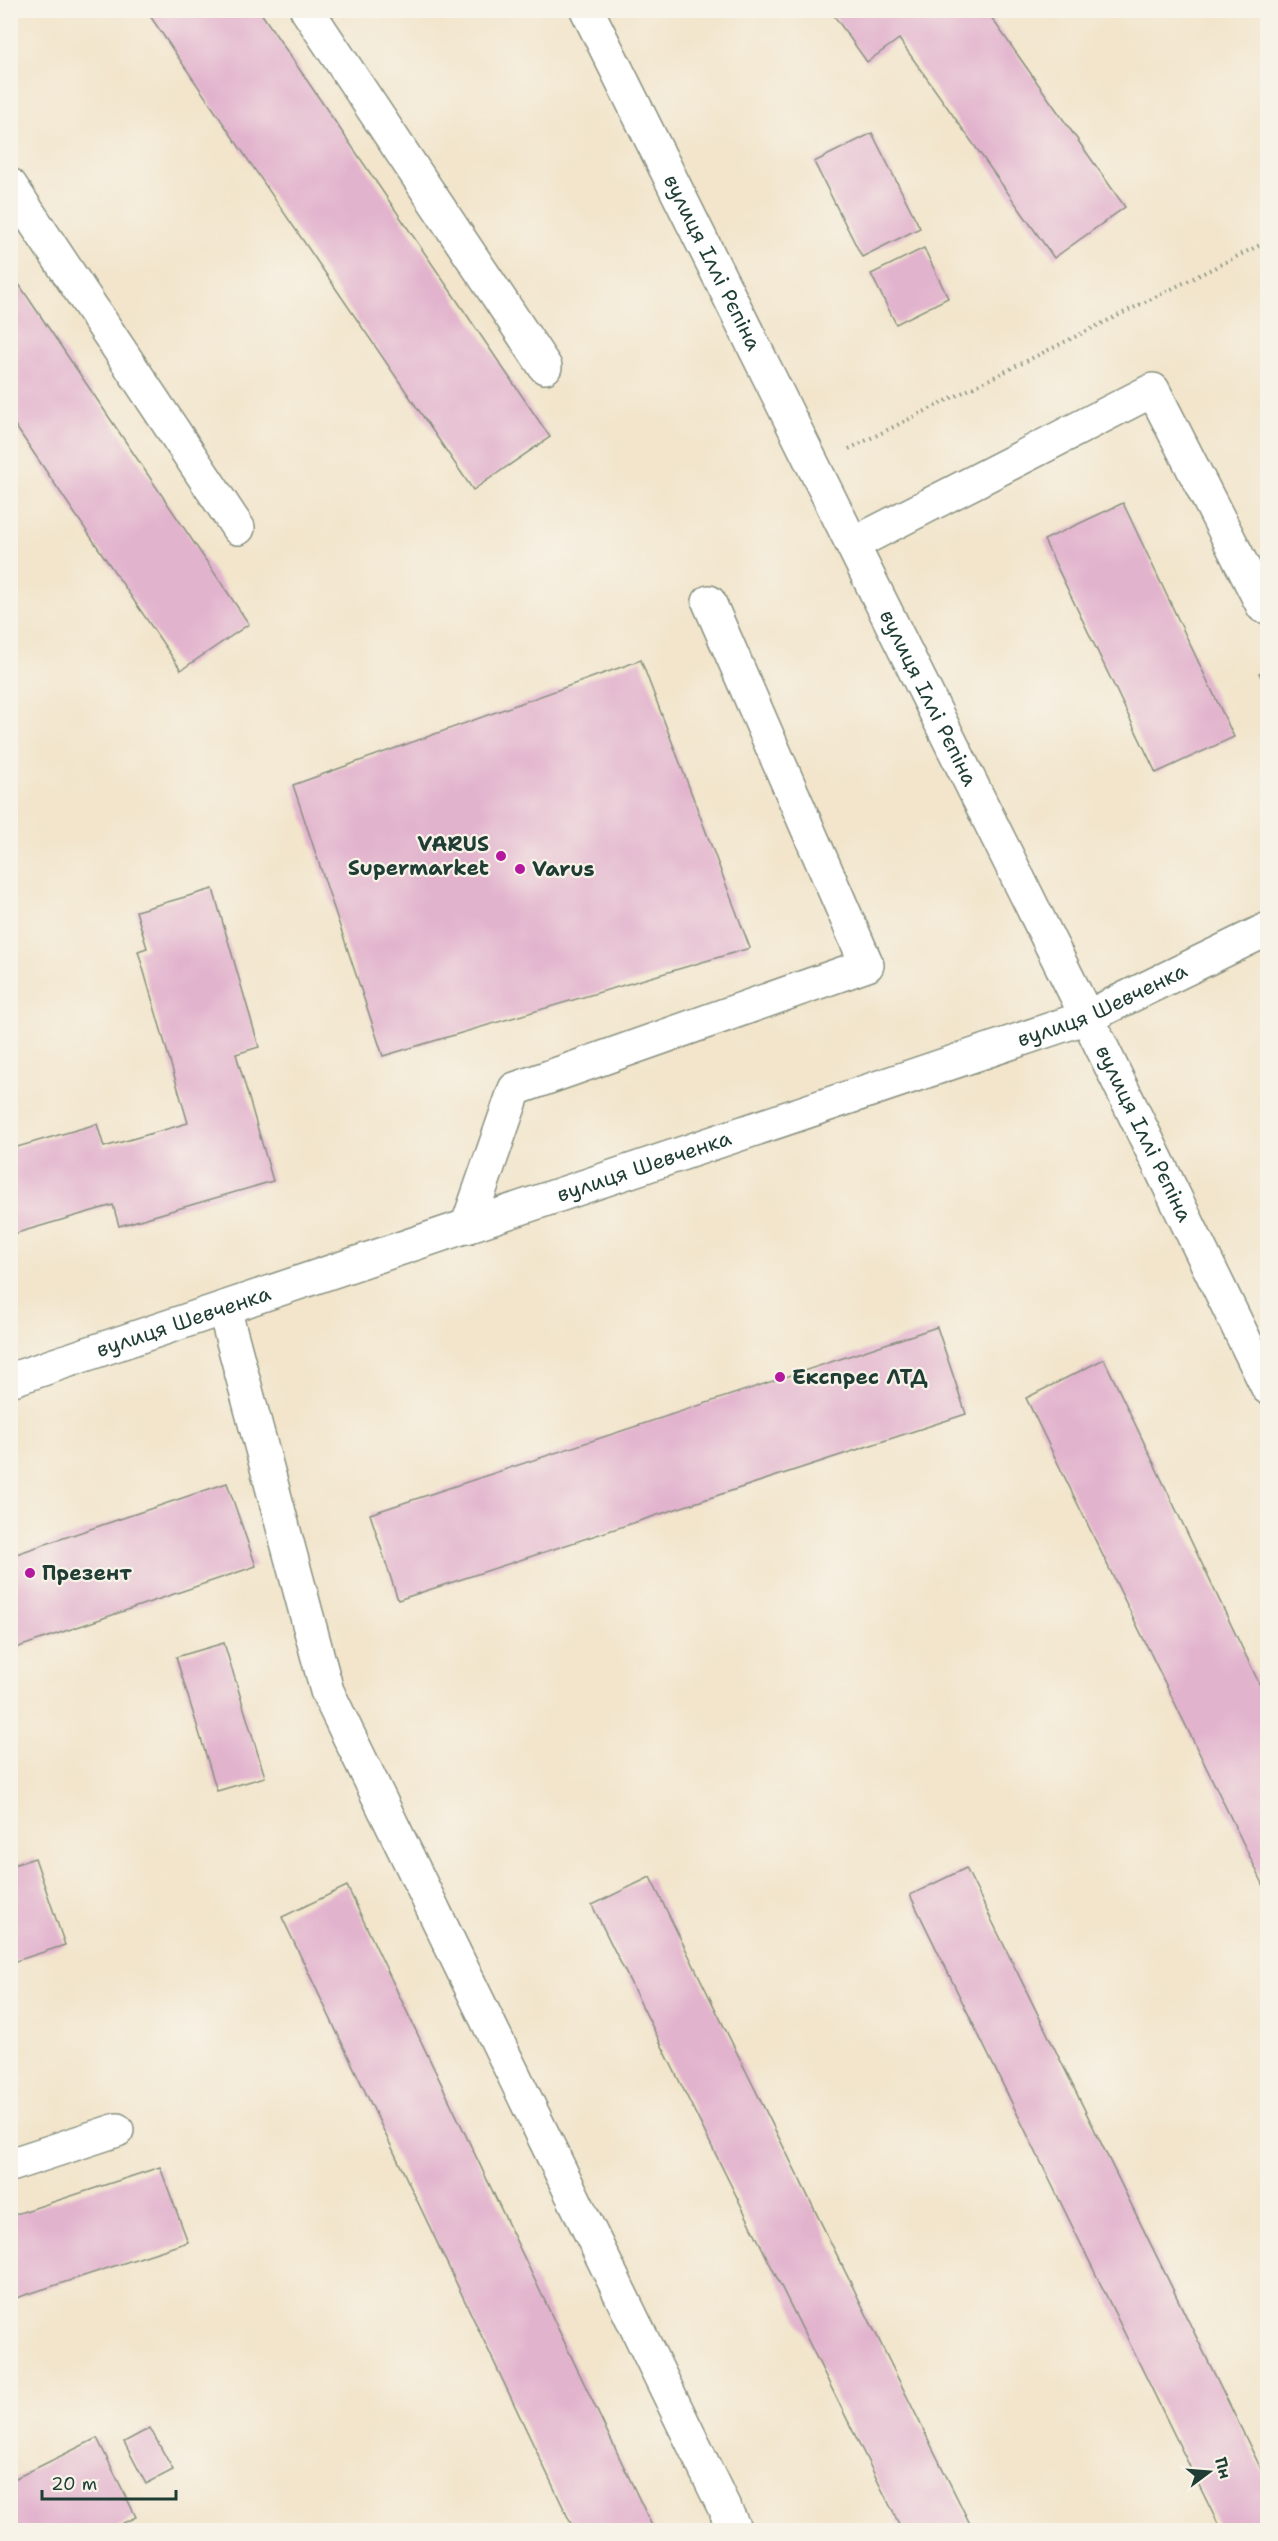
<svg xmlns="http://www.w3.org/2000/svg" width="1278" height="2541" viewBox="0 0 1278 2541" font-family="'Shantell Sans',sans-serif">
<rect width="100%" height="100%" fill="#f7f3e8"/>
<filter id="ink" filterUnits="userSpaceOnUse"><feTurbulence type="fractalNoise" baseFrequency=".0167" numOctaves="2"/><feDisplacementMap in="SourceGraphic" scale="12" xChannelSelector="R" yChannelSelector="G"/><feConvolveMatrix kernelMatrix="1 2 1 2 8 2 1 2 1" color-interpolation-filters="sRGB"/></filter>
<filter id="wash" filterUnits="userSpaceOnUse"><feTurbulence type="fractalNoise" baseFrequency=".008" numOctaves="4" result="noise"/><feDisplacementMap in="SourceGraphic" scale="24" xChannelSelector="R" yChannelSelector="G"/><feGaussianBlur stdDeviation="1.35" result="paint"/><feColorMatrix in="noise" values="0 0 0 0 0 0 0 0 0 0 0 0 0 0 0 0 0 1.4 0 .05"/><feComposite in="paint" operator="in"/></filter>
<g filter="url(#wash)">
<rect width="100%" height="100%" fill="#f2e5cc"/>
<g id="blocks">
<g fill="#e2b3cd">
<path d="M146,10H259L550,437L473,490Z"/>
<path d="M830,10H986L1125,207L1054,258L899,39L867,62Z"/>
<path d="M872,133L920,228L862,257L814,162Z"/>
<path d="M924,248L948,298L896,324L871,274Z"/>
<path d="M10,271L249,624L181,670L10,418Z"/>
<path d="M1123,503L1234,737L1156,773L1044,540Z"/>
<path d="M641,660L750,948L383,1056L293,785Z"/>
<path d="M1268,669V690L1259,673Z"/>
<path d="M213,889L259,1047L236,1054L273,1181L119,1226L113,1205L10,1235V1149L97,1124L104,1147L188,1123L138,951L147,948L136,911Z"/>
<path d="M937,1327L966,1414L398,1600L370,1514Z"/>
<path d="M1104,1359L1268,1702V1894L1026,1398Z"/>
<path d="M227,1483L256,1566L10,1650V1556Z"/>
<path d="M224,1643L265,1777L217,1791L176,1657Z"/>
<path d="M35,1858L65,1945L10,1963V1866Z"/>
<path d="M966,1868L1268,2483V2530H1221L910,1895Z"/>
<path d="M650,1877L973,2530H902L592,1905Z"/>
<path d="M347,1886L654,2530H574L282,1917Z"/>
<path d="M160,2167L188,2242L10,2300V2216Z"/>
<path d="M150,2428L173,2470L146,2484L124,2442Z"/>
<path d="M97,2438L136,2517L109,2530H10V2481Z"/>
</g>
</g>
</g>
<g filter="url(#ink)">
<use href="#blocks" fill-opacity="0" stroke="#889180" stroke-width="1.5"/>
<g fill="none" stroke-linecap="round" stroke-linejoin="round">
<defs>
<g id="minor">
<path d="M307,10L545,367"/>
<path id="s1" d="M587,10L1087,1017L1268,1388"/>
<path d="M10,185L238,528"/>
<path d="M853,544L1153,390L1263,606L1268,604"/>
<path d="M467,1227L515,1089L867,965L709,602"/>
<path d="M224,1308L327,1691L735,2530"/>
<path id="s2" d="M10,1380L1087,1017L1268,929"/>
<path d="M10,2165L117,2130"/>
</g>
</defs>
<use href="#minor" stroke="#889180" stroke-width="36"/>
<path stroke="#889180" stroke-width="4" stroke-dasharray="1.5 4.5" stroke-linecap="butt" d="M849,449L1268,241"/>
<use href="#minor" stroke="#fff" stroke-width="33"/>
</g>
</g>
<g fill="#b5179e" stroke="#f7f3e8" stroke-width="2">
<circle cx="501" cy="856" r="6"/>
<circle cx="520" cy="869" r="6"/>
<circle cx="780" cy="1377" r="6"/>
<circle cx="30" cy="1573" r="6"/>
</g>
<g text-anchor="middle" stroke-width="4.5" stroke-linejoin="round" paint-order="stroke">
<g font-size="21" fill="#1f3d34" stroke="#f7f3e8">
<text dy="7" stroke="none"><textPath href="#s1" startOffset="282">вулиця Іллі Рєпіна</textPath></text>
<text dy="7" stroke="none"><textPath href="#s1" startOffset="768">вулиця Іллі Рєпіна</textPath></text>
<text dy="7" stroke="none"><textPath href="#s2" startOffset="1155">вулиця Шевченка</textPath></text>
<text dy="7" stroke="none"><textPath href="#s1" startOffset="1254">вулиця Іллі Рєпіна</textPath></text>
<text dy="7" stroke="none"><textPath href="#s2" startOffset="669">вулиця Шевченка</textPath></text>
<text dy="7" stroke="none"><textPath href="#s2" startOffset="183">вулиця Шевченка</textPath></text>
</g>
<g font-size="21" font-weight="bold" fill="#1f3d34" stroke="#f7f3e8" text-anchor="start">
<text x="489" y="851" text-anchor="end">VARUS<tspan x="489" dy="24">Supermarket</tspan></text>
<text x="532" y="876">Varus</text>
<text x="792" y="1384">Експрес ЛТД</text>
<text x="42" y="1580">Презент</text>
</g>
</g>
<rect width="1278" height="2541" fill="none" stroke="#f7f3e8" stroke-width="36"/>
<g transform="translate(1209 2472) rotate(74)" stroke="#f7f3e8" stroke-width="4.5" paint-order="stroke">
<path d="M0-4.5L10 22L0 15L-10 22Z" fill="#1f3d34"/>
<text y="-9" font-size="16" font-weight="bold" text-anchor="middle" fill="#1f3d34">Пн</text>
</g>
<path d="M42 2490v9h134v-9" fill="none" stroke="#1f3d34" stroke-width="3"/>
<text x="51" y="2490" font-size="18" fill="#1f3d34" stroke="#f7f3e8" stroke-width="4.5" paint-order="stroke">20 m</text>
</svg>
